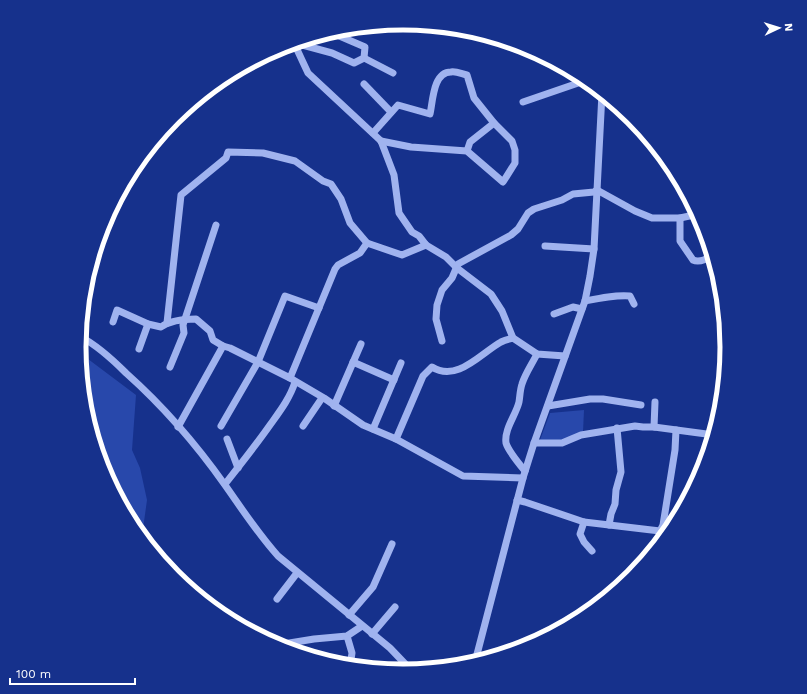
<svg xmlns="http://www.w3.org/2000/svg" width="807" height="694" viewBox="0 0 807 694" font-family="'Work Sans',sans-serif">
<rect width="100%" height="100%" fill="#16318c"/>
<g fill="#2848ab">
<path d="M80,353L136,395L132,450L140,468L147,500L142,536L134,527L104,471L86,410Z"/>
<path d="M584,410L583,432L562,441L540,440L550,413Z"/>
</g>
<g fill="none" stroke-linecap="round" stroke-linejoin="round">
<g stroke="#a0b3ef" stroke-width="7">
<path d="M294,43L308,73L381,141L394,175L399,213L412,232L419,236L426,245L446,257L457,268L491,294L502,311L513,338L537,354L565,356"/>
<path d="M295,43L332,53L354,63L364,58L365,47L330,32"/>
<path d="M364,58L393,73"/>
<path d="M364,84L391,112"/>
<path d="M523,102L587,80"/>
<path d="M373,133L398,105L430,114C433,101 433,72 451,72C456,71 462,74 467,75L474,98L494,123L512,141L515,150V163L503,182L467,151L411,147L381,141"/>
<path d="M467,151L470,142L494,123"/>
<path d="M680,218V241L693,260C699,263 707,259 713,255"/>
<path d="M545,246L594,249"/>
<path d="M585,301C600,298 614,295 630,296L634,304"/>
<path d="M554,314L573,307L582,309"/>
<path d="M113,322L117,310L148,324L161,327C171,320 184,319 196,319L210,331L213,340L223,346L230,348L290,378L324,398L363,425L396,439L463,476L523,478"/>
<path d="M167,323L181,195L226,158L228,152L263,153L295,161L323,181L331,184L341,199L350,223L367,243"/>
<path d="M81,337C98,346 112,359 126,373C163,406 196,444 225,485C242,509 258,534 278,556L390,648L411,670"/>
<path d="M442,341L436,319L437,305L442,290L452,278L458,264L511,235L518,229L528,213L534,209L562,200L573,194L594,192L597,190L635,211L652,218H680L694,215L697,212"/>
<path d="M139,349L148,324"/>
<path d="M353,362L394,380"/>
<path d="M170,367L184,333L183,325L216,225"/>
<path d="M290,378L335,269L338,265L360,253L367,243L402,255L426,245"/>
<path d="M334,406L361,344"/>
<path d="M548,406L590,399H603L641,405"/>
<path d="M221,426L258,362L285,296L319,308"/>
<path d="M303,426L322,398"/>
<path d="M178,427L223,346"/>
<path d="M654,427L655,402"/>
<path d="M373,429L401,363"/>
<path d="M227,439L238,468"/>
<path d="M396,439L423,376L432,367C457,383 481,353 501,342C505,340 509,339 513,338"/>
<path d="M534,443H562L581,435L635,426L643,427H654L714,435"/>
<path d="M525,471C520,465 508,450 506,443C504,429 516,415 519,402C520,396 520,390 522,384C525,374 532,364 537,354"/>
<path d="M225,484C240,465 256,445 270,425C280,411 290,398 295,382"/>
<path d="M517,500L525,502L584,522L660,531"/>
<path d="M584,522L580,534L584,542L592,551"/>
<path d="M609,525L611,514L615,504L616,490L621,472L617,428"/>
<path d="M658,545L660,531L663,525L675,450L676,430"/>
<path d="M277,599L297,573"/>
<path d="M349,615L373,587L392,544"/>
<path d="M372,634L395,607"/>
<path d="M347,636L352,653L350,666"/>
<path d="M277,645L314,639L347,636L362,626"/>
<path d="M475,662L523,478L534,443L585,301L590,276L594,249L602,93"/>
</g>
</g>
<path d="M0 0H807V694H0ZM86 347a317 317 0 1 1 634 0a317 317 0 1 1-634 0Z" fill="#16318c" fill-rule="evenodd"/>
<path fill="none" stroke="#fff" stroke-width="5" d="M86 347a317 317 0 1 1 634 0a317 317 0 1 1-634 0Z"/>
<g transform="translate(779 28) rotate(86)" stroke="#16318c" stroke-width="3" paint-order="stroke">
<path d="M0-3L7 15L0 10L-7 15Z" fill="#ffffff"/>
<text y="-6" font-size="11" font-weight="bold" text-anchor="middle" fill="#ffffff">N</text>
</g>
<path d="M10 678v6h125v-6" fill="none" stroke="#ffffff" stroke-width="2"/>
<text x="16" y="678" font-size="12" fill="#ffffff" stroke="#16318c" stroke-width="3" paint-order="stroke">100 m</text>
</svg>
